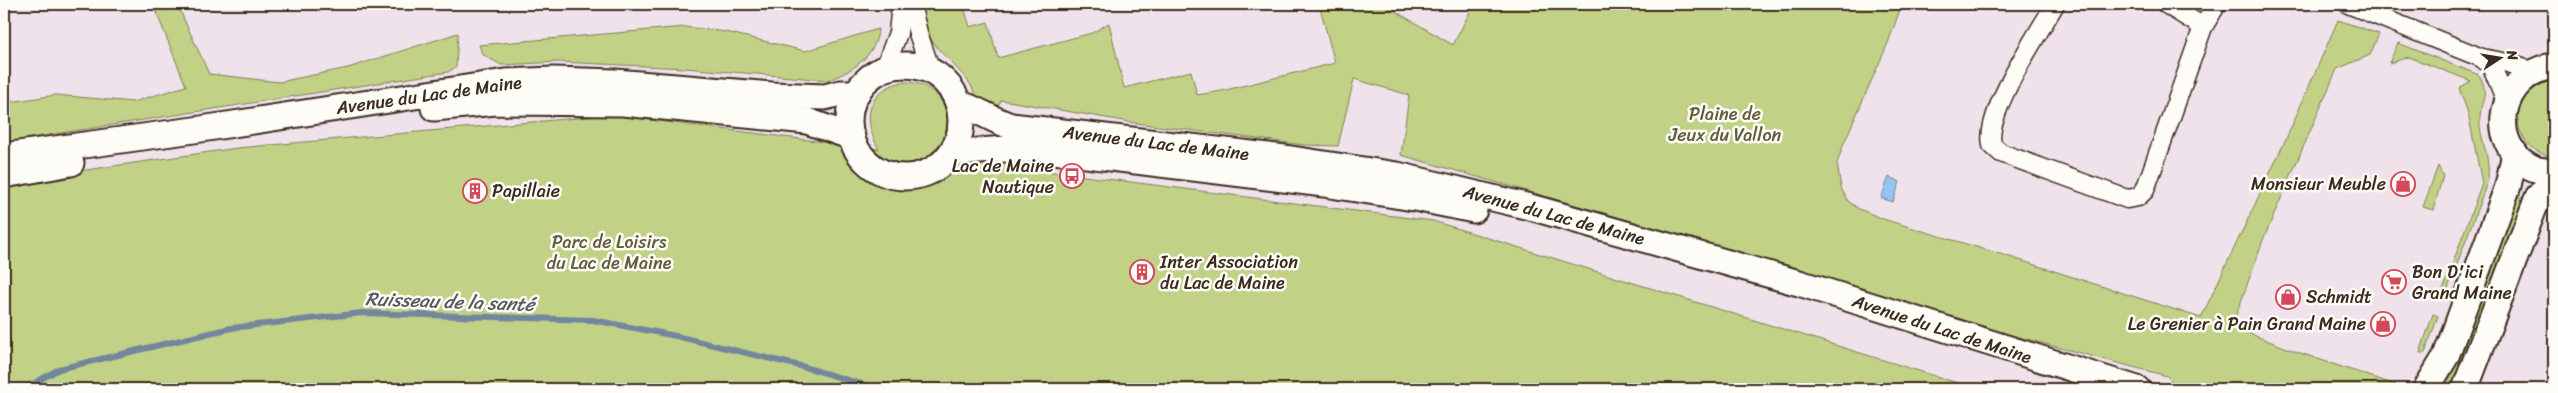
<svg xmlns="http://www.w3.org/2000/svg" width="2558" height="393" viewBox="0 0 2558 393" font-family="Sriracha,sans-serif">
<rect width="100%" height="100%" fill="#efe2ea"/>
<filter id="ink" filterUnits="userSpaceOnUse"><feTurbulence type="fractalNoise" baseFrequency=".02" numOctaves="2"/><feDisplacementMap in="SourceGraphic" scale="10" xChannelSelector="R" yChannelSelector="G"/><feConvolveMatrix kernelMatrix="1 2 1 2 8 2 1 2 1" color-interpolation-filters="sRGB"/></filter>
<g filter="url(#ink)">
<g fill="#c1d287" stroke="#7e7e52">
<path d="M153,4H177L209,74L279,82L348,68L458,33L456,67L448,72L4,142V103L56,95L133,102L186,86Z"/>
<path d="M918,4H963L970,27L988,22L998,58L1092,33L1109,23L1124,88L1191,71L1197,95L1222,91L1335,63L1319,4H1383L1453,45L1474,4H1902L1888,43L1844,143L1837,163L1841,188L1848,201L1859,209L1886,220L2010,257L2201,318L2286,139L2338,20L2379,34L2370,55L2337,69L2263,240L2232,327L2303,354L2396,385L2390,389H2179L2167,376L2008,334L1813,273L1401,155L1409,95L1354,79L1338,146L1304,145L1135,123L1002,100L992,112C988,108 982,103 978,98C974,93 972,86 968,81C941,48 929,50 918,4Z"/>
<path d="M685,27L726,32L805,51L878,29C877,55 851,73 827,80L685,68L559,62L501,65L482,54L479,45Z"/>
<path d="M2398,43L2479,75C2490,93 2481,99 2480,117C2478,138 2491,153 2488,180L2447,291L2443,290L2482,183L2468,113L2459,88L2471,81L2409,57L2389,63Z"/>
<path d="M2554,80V158C2506,146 2506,92 2554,80Z"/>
<path d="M902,82C930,80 955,105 945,134C942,143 935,149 929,156L1433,221L1977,389H4V182L237,148L611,115L879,149C862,120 866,91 902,82Z"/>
<path d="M2438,166L2443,176L2433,210L2423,207Z"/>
<path d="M2516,195L2531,201L2454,389L2447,387Z"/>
<path d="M2433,314L2438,316L2425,353H2420Z"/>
</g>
<path fill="#96c4f1" stroke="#72869d" d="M1889,177L1900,182L1893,202L1881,198Z"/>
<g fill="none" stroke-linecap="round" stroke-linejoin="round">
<path stroke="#72869d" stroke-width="6" d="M24,389L59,369L231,328L362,313L593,320L676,336L808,368L878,389"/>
<defs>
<g id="street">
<path d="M911,4L918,33L931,71"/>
<path d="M2055,4C2039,33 1984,113 1992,145L2001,153L2127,199L2138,197L2145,190L2203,27L2217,4"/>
<path d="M2166,4L2203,27"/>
<path d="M2348,4L2482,58L2508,63L2533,72"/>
<path d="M2482,58L2492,67L2506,101"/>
<path d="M884,70L898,33L901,4"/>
</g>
<g id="secondary">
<circle cx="905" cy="121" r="56"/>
<path d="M2554,66C2500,72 2483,146 2535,169C2541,171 2548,171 2554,172"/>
<path d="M958,103C977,109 992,120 1011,126L1285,158L1397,175L1530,207L1799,283L2137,389"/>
<path d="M434,108L496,102L623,103L807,121L852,137"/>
<path d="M951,153L1007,149L1054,151L1324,184L1420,199L1474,210"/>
<path d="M4,156L201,129L505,82L554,80L615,82L772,95L825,97L840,93H857"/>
<path d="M4,175L71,163"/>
<path d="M2426,389L2446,356L2508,186L2515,153"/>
<path d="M2465,389L2538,197L2554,179"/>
</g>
</defs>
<use href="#street" stroke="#3b2a1e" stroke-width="21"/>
<use href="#secondary" stroke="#3b2a1e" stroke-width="29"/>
<use href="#street" stroke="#fdfcf7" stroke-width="18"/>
<use href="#secondary" stroke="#fdfcf7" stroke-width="25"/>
</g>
</g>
<defs>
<symbol id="bus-ring" viewBox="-11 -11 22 22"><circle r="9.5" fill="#fdfcf7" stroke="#d1495b" stroke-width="1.5"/><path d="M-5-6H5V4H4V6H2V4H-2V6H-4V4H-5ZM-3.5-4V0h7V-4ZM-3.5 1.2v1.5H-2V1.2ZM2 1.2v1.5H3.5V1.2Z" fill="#d1495b"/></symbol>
<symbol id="shop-ring" viewBox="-11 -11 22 22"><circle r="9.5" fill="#fdfcf7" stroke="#d1495b" stroke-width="1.5"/><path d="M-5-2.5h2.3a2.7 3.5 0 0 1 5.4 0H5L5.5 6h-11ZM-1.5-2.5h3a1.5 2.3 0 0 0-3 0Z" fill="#d1495b"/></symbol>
<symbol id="building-ring" viewBox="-11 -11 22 22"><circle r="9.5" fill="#fdfcf7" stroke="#d1495b" stroke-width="1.5"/><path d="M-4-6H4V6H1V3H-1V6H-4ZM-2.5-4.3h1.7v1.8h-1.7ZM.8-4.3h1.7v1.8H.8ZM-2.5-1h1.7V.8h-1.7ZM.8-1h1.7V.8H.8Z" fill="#d1495b"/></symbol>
<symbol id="supermarket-ring" viewBox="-11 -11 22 22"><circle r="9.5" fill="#fdfcf7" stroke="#d1495b" stroke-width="1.5"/><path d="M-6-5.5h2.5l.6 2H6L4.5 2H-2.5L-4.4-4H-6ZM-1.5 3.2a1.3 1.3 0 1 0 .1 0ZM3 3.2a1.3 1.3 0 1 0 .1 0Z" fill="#d1495b"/></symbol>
</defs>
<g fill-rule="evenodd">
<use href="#bus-ring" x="1058" y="162" width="28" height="28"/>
<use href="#shop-ring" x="2389" y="170" width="28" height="28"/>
<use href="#building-ring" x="461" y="177" width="28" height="28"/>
<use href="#building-ring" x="1128" y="258" width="28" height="28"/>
<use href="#supermarket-ring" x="2380" y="268" width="28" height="28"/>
<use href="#shop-ring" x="2274" y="283" width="28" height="28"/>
<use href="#shop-ring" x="2369" y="310" width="28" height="28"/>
</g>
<g text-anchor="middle" stroke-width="5" stroke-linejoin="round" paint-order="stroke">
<g font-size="18" fill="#3b2a1e" stroke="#fdfcf7">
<text transform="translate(429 95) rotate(-8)" y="6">Avenue du Lac de Maine</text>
<text transform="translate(1156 143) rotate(7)" y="6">Avenue du Lac de Maine</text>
<text transform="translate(1554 215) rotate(15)" y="6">Avenue du Lac de Maine</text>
<text transform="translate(1942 329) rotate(18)" y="6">Avenue du Lac de Maine</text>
</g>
<g font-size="18" fill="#635c3e" stroke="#fdfcf7">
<text x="1725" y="120">Plaine de<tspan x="1725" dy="21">Jeux du Vallon</tspan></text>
<text x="609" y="248">Parc de Loisirs<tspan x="609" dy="21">du Lac de Maine</tspan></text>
</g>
<g font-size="18" fill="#3b2a1e" stroke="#fdfcf7" text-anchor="start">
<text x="1054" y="172" text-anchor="end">Lac de Maine<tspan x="1054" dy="21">Nautique</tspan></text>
<text x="2386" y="190" text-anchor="end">Monsieur Meuble</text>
<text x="492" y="197">Papillaie</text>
<text x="1160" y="268">Inter Association<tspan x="1160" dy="21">du Lac de Maine</tspan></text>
<text x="2412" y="278">Bon D'ici<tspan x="2412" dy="21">Grand Maine</tspan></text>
<text x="2306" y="303">Schmidt</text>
<text x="2366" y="330" text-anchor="end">Le Grenier à Pain Grand Maine</text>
</g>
<g font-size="19" font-style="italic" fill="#56585d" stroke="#fdfcf7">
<text transform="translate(450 301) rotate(2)" y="7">Ruisseau de la santé</text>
</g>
</g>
<rect width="2558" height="393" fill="none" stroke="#fdfcf7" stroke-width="20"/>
<rect x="10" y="10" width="2538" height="373" fill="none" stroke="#3b2a1e" stroke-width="2" filter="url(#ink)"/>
<g transform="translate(2500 58) rotate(78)" stroke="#fdfcf7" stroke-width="4" paint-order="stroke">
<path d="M0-4L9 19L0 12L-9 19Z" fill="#3b2a1e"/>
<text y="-8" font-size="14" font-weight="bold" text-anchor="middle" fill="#3b2a1e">N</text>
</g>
</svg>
